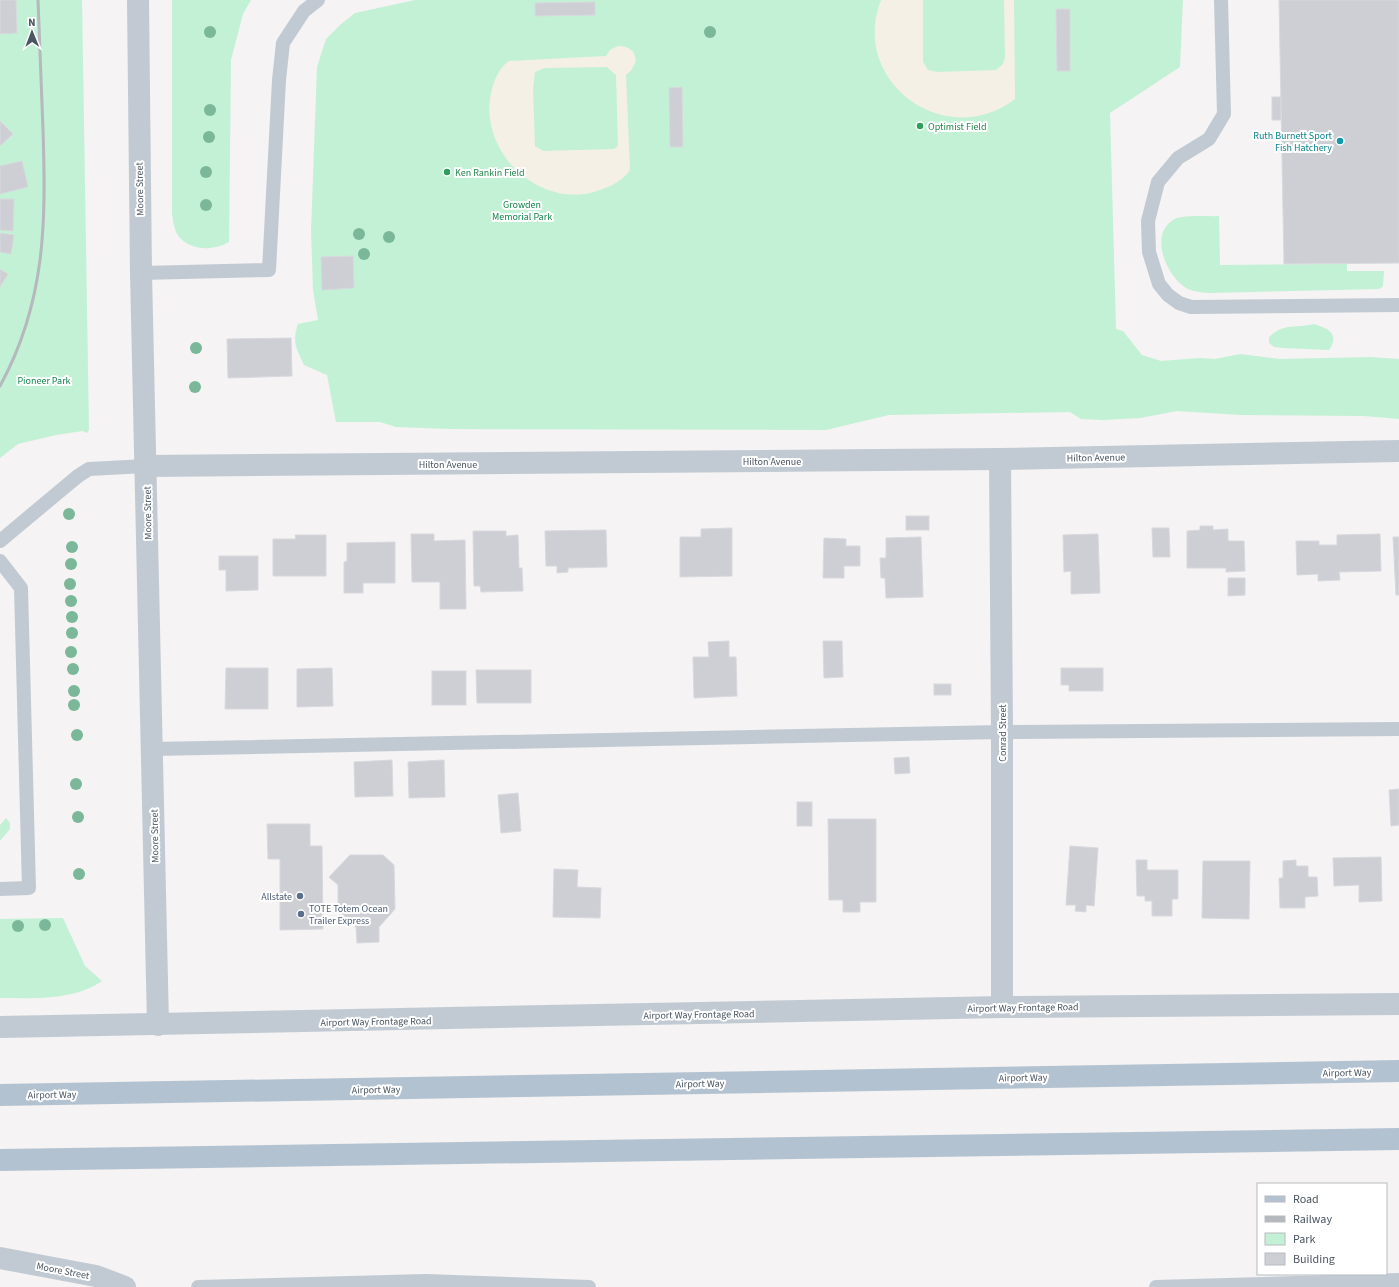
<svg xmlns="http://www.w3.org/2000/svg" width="1399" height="1287" viewBox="0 0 1399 1287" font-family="'Source Sans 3',sans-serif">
<rect width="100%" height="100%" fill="#f5f3f3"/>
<g fill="#c3f1d5">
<path d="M0,0H82L89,430L87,433L83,431L56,435L18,444L0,458Z"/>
<path d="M172,0H251L243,14L231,60L229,242C214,251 192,251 179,237C174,230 173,221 172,213Z"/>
<path d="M415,0H1183L1180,67L1110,113L1116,329L1123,331L1142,355L1161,361L1200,358L1215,359L1240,354L1280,359L1371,357L1399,359V419L1364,416L1240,415L1177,411L1140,418L1103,420L1081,419L1070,412L889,415L826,430L449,429L396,427L380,422H336L327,375L304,365C296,348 292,342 298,324L318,320L313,290L311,231L317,67L326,39L340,25L355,13Z"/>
<path d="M1219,216L1220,265L1347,264V271H1384L1383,286L1379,289L1208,293C1198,292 1189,291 1182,285C1165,271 1150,235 1173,220C1182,214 1208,217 1219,216Z"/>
<path d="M1314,324C1328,328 1340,334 1329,350L1283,348L1274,347L1269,343V337C1285,322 1295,329 1314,324Z"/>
<path d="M6,818L10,823V829L0,841V825Z"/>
<path d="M63,918L85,966L102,981C73,1001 34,998 0,998V919Z"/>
</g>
<g fill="#f5f0e5" fill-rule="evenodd">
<path d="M881,0H923V62L928,70L937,72L996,70L1003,64L1005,58L1004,0H1014L1015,99C946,152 849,82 881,0Z"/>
<path d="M618,46C638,46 641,64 626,75L630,170C621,183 609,187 594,192C535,208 476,148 492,89C495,78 500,67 509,61L606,56L610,50ZM607,67L616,75L618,146L614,149L543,151L535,146L533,89L535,72L545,68Z"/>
</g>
<g fill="#cdcfd5" stroke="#d7d9de">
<path d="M0,0H16L17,33L0,34Z"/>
<path d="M1279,0H1399V263L1284,264Z"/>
<path d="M595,2V15L535,16V3Z"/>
<path d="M1056,9H1070V71H1057Z"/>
<path d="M682,87L683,147H670L669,88Z"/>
<rect x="1272" y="97" width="9" height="23"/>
<path d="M0,121L13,134L0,146Z"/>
<path d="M22,161L28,187L0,194V166Z"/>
<path d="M0,199H14L13,231L0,230Z"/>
<path d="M0,233L14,235L11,254L0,252Z"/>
<path d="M353,256L354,288L322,290L321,257Z"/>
<path d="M0,269L8,274L0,287Z"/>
<path d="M291,338L292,376L228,378L227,339Z"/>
<rect x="906" y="516" width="23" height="14"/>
<path d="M1200,526H1213V530L1228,529V541H1244L1245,571L1226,572V568H1187V531L1200,530Z"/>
<path d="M732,528V576L680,577V537H701V529Z"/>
<path d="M1152,528H1169L1170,557H1153Z"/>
<path d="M606,530L607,567L568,568V572L557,573V566H546L545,531Z"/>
<path d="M473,531H506V536L518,535L519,568H522L523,591L481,592L480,586H474Z"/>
<path d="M411,534H434V541L465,540L466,609H440V582H412Z"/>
<path d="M1098,534L1100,593L1071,594V571L1064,572L1063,535Z"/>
<path d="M1380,534L1381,571L1339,572L1340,580L1318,581V574L1297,575L1296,541H1319V545H1337V535Z"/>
<path d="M295,535H326V576H273V539H296Z"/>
<path d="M921,537L923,597L886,598L885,578H881L880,558H886V538Z"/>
<path d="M1393,537H1399V595H1396Z"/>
<path d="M824,538L846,539V546H860V566H844V578H823Z"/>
<path d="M395,542V583H363V593H344V562L347,561V543Z"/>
<path d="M219,556H258V590L226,591V570H219Z"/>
<path d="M1228,578H1245V595L1228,596Z"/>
<path d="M729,641V657H736L737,696L694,698L693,657H709L708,642Z"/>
<path d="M823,641H842L843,677L824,678Z"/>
<path d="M226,668H268V709H225Z"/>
<path d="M332,668L333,706L297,707V669Z"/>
<path d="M1061,668H1103V691H1069V685H1061Z"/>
<path d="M476,670H531V703H477Z"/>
<rect x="432" y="671" width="34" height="34"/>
<rect x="934" y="684" width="17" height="11"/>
<path d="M909,757L910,773L895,774L894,758Z"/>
<path d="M392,760L393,796L355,797L354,762Z"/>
<path d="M444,760L445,797L409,798L408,762Z"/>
<path d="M1399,789V825L1391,826L1389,790Z"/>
<path d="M518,793L521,831L501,833L498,795Z"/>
<rect x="797" y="802" width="15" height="24"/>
<path d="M828,819H876V902H860V912H843V900H829Z"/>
<path d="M267,824H310V846H322L323,929L280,930V859H268Z"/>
<path d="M1070,846L1098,848L1094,906L1086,905V912L1075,911L1076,905H1066Z"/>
<path d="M350,855H383L394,865L395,909L379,927V942L357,943L356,927L338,910V885L329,877Z"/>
<path d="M1381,857L1382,901L1359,902V885L1334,886L1333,858Z"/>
<path d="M1136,860H1147V870H1178V899H1172V916H1152V901H1145V896H1137Z"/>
<path d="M1296,860V866H1308V877H1317L1318,896L1305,897V908H1280L1279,878H1283V861Z"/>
<path d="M1203,861H1250L1249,919L1202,918Z"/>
<path d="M554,869L578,870L577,887L601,888L600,918L553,917Z"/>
</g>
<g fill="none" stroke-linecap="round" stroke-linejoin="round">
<g stroke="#c1cad2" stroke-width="14">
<path d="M1221,0L1224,114L1209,139L1178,158L1158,182L1148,221L1149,252L1159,284L1168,295L1179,303L1191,307L1399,305"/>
<path d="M141,273L269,270L279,80L283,43L304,11L318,0"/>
<path d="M0,541L78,476L89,469L146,466"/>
<path d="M0,561L21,588L29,888L0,889"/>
<path d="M152,749L1002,732L1399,729"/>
<path d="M198,1287L426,1281L589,1287"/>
<path d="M1156,1287L1399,1280"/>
</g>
<g stroke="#c1cad2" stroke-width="22">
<path d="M1000,459L1002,732V1007"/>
<path d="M146,466L1000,459L1399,451"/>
<path d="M0,1027L1002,1007L1399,1004"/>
<path d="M0,1258L96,1276L125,1287"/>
</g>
<path stroke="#c1cad2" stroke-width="22" d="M138,0L141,273L158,1025"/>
<g stroke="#b3c2d1" stroke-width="22">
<path d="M0,1095L1399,1071"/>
<path d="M0,1160L1399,1139"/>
</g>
<path stroke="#b5b8bd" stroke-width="3" d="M0,386C46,302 46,222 43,130C41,87 40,43 38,0"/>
</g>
<g fill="#7bb799">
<circle cx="210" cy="32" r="6"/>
<circle cx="710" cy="32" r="6"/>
<circle cx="210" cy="110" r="6"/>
<circle cx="209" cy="137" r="6"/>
<circle cx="206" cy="172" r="6"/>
<circle cx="206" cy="205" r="6"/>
<circle cx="359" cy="234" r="6"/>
<circle cx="389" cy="237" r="6"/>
<circle cx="364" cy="254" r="6"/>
<circle cx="196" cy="348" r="6"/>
<circle cx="195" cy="387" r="6"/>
<circle cx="69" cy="514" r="6"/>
<circle cx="72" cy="547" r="6"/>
<circle cx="71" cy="564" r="6"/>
<circle cx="70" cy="584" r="6"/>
<circle cx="71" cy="601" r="6"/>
<circle cx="72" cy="617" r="6"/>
<circle cx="72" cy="633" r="6"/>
<circle cx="71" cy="652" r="6"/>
<circle cx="73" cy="669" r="6"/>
<circle cx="74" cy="691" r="6"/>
<circle cx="74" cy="705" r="6"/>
<circle cx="77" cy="735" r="6"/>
<circle cx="76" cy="784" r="6"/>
<circle cx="78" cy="817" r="6"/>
<circle cx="79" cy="874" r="6"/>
<circle cx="45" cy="925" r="6"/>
<circle cx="18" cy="926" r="6"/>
</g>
<g fill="#2e9e5b" stroke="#fff" stroke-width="1.5">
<circle cx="920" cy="126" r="4"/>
<circle cx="447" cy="172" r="4"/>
</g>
<circle fill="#0f9aa8" stroke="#fff" stroke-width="1.5" cx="1340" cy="141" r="4"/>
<g fill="#5c6f8a" stroke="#fff" stroke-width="1.5">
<circle cx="300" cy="896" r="4"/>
<circle cx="301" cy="914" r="4"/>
</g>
<g text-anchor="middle" stroke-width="4" stroke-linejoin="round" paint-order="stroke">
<g font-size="10" fill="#27864d" stroke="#fff" text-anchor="start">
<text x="928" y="130">Optimist Field</text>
<text x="455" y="176">Ken Rankin Field</text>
</g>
<g font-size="10" fill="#0d838f" stroke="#fff" text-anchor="end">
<text x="1332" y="139">Ruth Burnett Sport<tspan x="1332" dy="12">Fish Hatchery</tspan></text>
</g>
<g font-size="10" fill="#4a5661" stroke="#fff">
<text transform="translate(139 189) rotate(-91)" y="4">Moore Street</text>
<text transform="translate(1096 457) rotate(-1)" y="4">Hilton Avenue</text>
<text x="772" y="465">Hilton Avenue</text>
<text x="448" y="468">Hilton Avenue</text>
<text transform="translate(147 513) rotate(-91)" y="4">Moore Street</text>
<text transform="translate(1002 733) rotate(-90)" y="4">Conrad Street</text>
<text transform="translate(154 836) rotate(-91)" y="4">Moore Street</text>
<text transform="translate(1023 1007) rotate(-1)" y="4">Airport Way Frontage Road</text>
<text transform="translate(699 1014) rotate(-1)" y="4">Airport Way Frontage Road</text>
<text transform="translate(376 1021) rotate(-1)" y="4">Airport Way Frontage Road</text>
<text transform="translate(1347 1072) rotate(-1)" y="4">Airport Way</text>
<text transform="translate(1023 1077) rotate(-1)" y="4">Airport Way</text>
<text transform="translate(700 1083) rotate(-1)" y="4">Airport Way</text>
<text transform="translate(376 1089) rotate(-1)" y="4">Airport Way</text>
<text transform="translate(52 1094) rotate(-1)" y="4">Airport Way</text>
<text transform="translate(63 1270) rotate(11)" y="4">Moore Street</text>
</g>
<g font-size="10" fill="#17864f" stroke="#fff">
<text x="522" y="208">Growden<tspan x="522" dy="12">Memorial Park</tspan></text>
<text x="44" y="384">Pioneer Park</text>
</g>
<g font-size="10" fill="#4e5e75" stroke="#fff" text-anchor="end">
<text x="292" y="900">Allstate</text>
<text x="309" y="912" text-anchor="start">TOTE Totem Ocean<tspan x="309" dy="12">Trailer Express</tspan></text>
</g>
</g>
<rect x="1257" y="1183" width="130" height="92" fill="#ffffff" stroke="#b7bbc0"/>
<rect x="1265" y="1196" width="20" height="6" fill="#b3c2d1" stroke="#b7bbc0"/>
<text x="1293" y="1203" font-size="12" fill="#4a5661">Road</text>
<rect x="1265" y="1216" width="20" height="6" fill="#b5b8bd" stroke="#b7bbc0"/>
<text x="1293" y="1223" font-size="12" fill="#4a5661">Railway</text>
<rect x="1265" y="1233" width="20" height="12" fill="#c3f1d5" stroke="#b7bbc0"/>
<text x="1293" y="1243" font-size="12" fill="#4a5661">Park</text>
<rect x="1265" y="1253" width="20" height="12" fill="#cdcfd5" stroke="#b7bbc0"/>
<text x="1293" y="1263" font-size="12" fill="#4a5661">Building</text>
<g transform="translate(32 32) rotate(359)" stroke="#ffffff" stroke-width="3" paint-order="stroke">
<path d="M0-3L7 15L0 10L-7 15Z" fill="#4a5661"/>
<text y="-6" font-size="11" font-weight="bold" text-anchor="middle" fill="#4a5661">N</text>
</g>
</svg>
